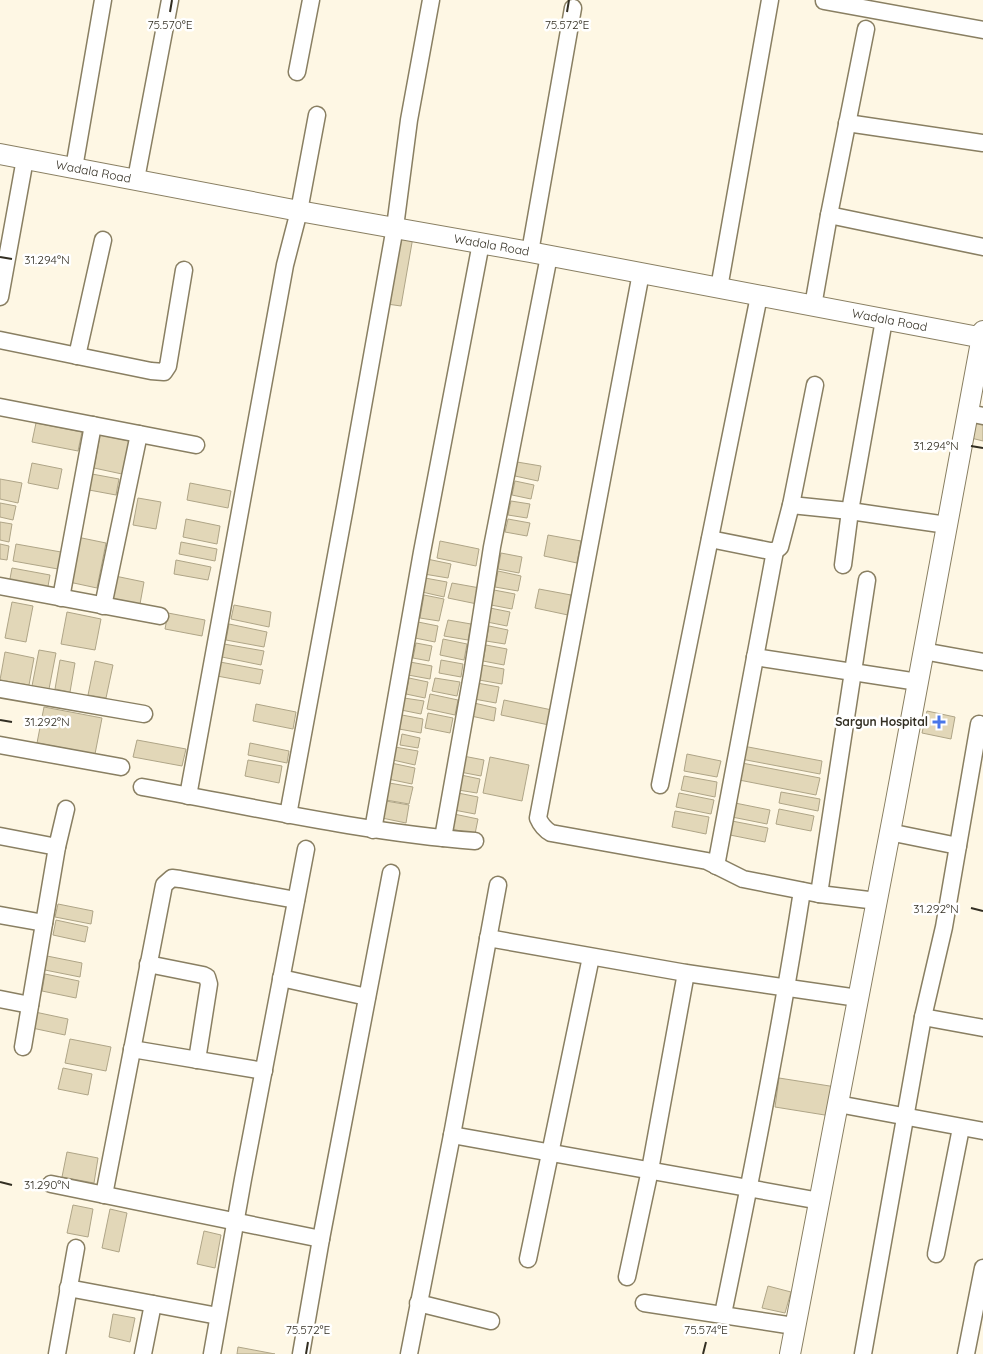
<svg xmlns="http://www.w3.org/2000/svg" width="983" height="1354" viewBox="0 0 983 1354" font-family="Quicksand,sans-serif">
<rect width="100%" height="100%" fill="#fef7e4"/>
<g fill="#e2d7b8" stroke="#afa587">
<path d="M398,235L413,237L401,306L387,304Z"/>
<path d="M975,418L983,420V441L971,438Z"/>
<path d="M36,423L82,432L78,451L32,442Z"/>
<path d="M100,435L129,441L122,474L94,468Z"/>
<path d="M517,462L541,466L538,481L515,476Z"/>
<path d="M32,463L62,469L58,489L28,483Z"/>
<path d="M92,474L119,479L116,495L89,490Z"/>
<path d="M0,479L22,483L18,503L0,499Z"/>
<path d="M515,481L534,485L531,499L512,495Z"/>
<path d="M190,483L231,491L228,508L187,500Z"/>
<path d="M138,498L161,502L156,529L133,525Z"/>
<path d="M511,501L530,504L527,518L508,515Z"/>
<path d="M0,503L16,506L13,520L0,517Z"/>
<path d="M186,519L220,526L217,544L183,537Z"/>
<path d="M508,519L530,523L527,536L505,532Z"/>
<path d="M0,522L12,524L9,542L0,540Z"/>
<path d="M548,535L581,541L577,563L544,556Z"/>
<path d="M77,537L106,543L97,588L69,582Z"/>
<path d="M440,541L479,549L476,566L437,558Z"/>
<path d="M181,542L217,549L215,561L179,554Z"/>
<path d="M0,544L9,546L7,560L0,559Z"/>
<path d="M16,544L61,552L58,569L13,561Z"/>
<path d="M501,553L522,557L519,573L498,569Z"/>
<path d="M427,559L451,564L448,578L424,574Z"/>
<path d="M176,560L211,567L208,580L174,574Z"/>
<path d="M12,568L50,575L47,592L9,584Z"/>
<path d="M498,571L521,576L518,591L495,587Z"/>
<path d="M115,576L144,582L140,604L111,598Z"/>
<path d="M425,578L447,582L444,597L422,592Z"/>
<path d="M452,583L480,588L477,604L448,598Z"/>
<path d="M539,589L571,595L568,615L535,608Z"/>
<path d="M494,590L515,594L512,609L491,605Z"/>
<path d="M424,595L444,599L439,621L420,618Z"/>
<path d="M12,602L33,606L26,642L5,638Z"/>
<path d="M234,605L271,612L269,627L231,619Z"/>
<path d="M490,608L510,612L507,626L487,622Z"/>
<path d="M67,612L101,619L95,650L61,644Z"/>
<path d="M168,613L205,620L202,636L165,629Z"/>
<path d="M448,620L471,624L468,640L444,636Z"/>
<path d="M418,622L438,626L435,642L415,638Z"/>
<path d="M229,624L267,632L264,647L226,640Z"/>
<path d="M489,626L508,630L505,644L486,641Z"/>
<path d="M443,639L467,644L464,660L440,655Z"/>
<path d="M416,643L432,646L429,661L413,658Z"/>
<path d="M224,644L264,651L261,665L222,657Z"/>
<path d="M486,645L507,649L504,665L483,661Z"/>
<path d="M39,650L56,653L49,689L32,686Z"/>
<path d="M5,652L34,658L29,685L0,680Z"/>
<path d="M60,660L75,663L70,692L55,689Z"/>
<path d="M441,660L463,664L461,677L439,673Z"/>
<path d="M95,661L113,665L106,698L88,695Z"/>
<path d="M220,662L263,670L260,684L217,676Z"/>
<path d="M410,662L432,666L430,679L408,675Z"/>
<path d="M482,665L504,669L502,684L479,680Z"/>
<path d="M409,678L428,682L425,698L406,694Z"/>
<path d="M435,678L460,682L457,696L432,691Z"/>
<path d="M477,683L499,687L496,703L474,699Z"/>
<path d="M430,694L458,700L455,715L427,709Z"/>
<path d="M404,698L424,701L421,714L401,710Z"/>
<path d="M504,700L552,710L549,725L501,715Z"/>
<path d="M474,703L496,708L494,721L471,716Z"/>
<path d="M256,704L296,712L293,729L253,721Z"/>
<path d="M44,707L102,718L95,754L37,743Z"/>
<path d="M927,711L955,717L951,739L922,733Z"/>
<path d="M428,713L453,718L450,733L425,728Z"/>
<path d="M402,715L423,719L421,733L399,729Z"/>
<path d="M402,734L420,738L418,748L400,745Z"/>
<path d="M137,740L186,749L182,766L133,757Z"/>
<path d="M250,743L289,751L287,763L248,755Z"/>
<path d="M743,746L822,761L820,774L741,759Z"/>
<path d="M395,747L418,751L415,765L393,760Z"/>
<path d="M687,754L721,761L717,777L684,771Z"/>
<path d="M463,756L484,760L481,776L460,772Z"/>
<path d="M490,757L529,765L522,801L483,793Z"/>
<path d="M248,760L282,766L279,783L245,776Z"/>
<path d="M391,763L415,768L412,784L388,779Z"/>
<path d="M742,763L820,778L816,795L739,780Z"/>
<path d="M461,775L480,779L477,793L458,790Z"/>
<path d="M684,776L717,782L715,797L681,790Z"/>
<path d="M389,783L413,787L409,804L386,800Z"/>
<path d="M781,792L820,799L818,811L779,803Z"/>
<path d="M458,793L478,797L475,814L454,810Z"/>
<path d="M679,793L714,800L711,814L676,807Z"/>
<path d="M386,801L409,805L406,823L382,818Z"/>
<path d="M735,803L770,810L767,824L732,817Z"/>
<path d="M779,809L814,816L811,831L776,824Z"/>
<path d="M675,811L709,817L706,834L672,827Z"/>
<path d="M454,814L478,819L475,834L451,829Z"/>
<path d="M732,821L768,828L765,842L730,835Z"/>
<path d="M58,904L93,911L91,924L55,917Z"/>
<path d="M56,920L88,927L85,942L53,935Z"/>
<path d="M47,956L82,963L80,977L45,970Z"/>
<path d="M45,974L79,981L76,998L42,991Z"/>
<path d="M35,1012L68,1019L65,1035L32,1028Z"/>
<path d="M70,1039L111,1047L106,1071L65,1063Z"/>
<path d="M63,1068L92,1074L88,1095L58,1089Z"/>
<path d="M779,1078L836,1087L831,1116L775,1107Z"/>
<path d="M67,1152L98,1158L94,1183L62,1177Z"/>
<path d="M73,1205L93,1209L88,1237L67,1233Z"/>
<path d="M110,1209L127,1213L119,1252L102,1248Z"/>
<path d="M204,1231L221,1235L215,1268L197,1264Z"/>
<path d="M768,1286L791,1292L785,1313L762,1308Z"/>
<path d="M113,1314L135,1318L130,1342L109,1337Z"/>
<path d="M238,1347L275,1354H237Z"/>
</g>
<g fill="none" stroke-linecap="round" stroke-linejoin="round">
<defs>
<g id="minor">
<path d="M824,1L983,30"/>
<path d="M297,72L311,0"/>
<path d="M847,123L983,143"/>
<path d="M74,168L103,0"/>
<path d="M136,179L170,0"/>
<path d="M829,215L983,247"/>
<path d="M530,252L573,8"/>
<path d="M641,273L538,818C541,825 544,829 551,833L707,861L743,879L819,894L877,901"/>
<path d="M719,288L770,0"/>
<path d="M0,297L25,159"/>
<path d="M813,306L829,215L866,29"/>
<path d="M0,340L151,371L164,372L168,366L184,270"/>
<path d="M77,356L103,240"/>
<path d="M0,407L196,445"/>
<path d="M968,413L983,416"/>
<path d="M791,505L850,511L947,525"/>
<path d="M710,539L770,551H775L780,547L791,505L815,385"/>
<path d="M843,565L850,511L884,320"/>
<path d="M0,586L160,616"/>
<path d="M61,598L93,425"/>
<path d="M103,606L139,434"/>
<path d="M923,651L983,662"/>
<path d="M755,657L918,682"/>
<path d="M0,689L144,714"/>
<path d="M0,745L121,767"/>
<path d="M660,785L759,296"/>
<path d="M142,787C253,807 362,832 475,841"/>
<path d="M188,796L285,265L299,211L317,115"/>
<path d="M288,815L345,507L395,227L409,120L431,0"/>
<path d="M373,830L422,552L481,243"/>
<path d="M889,832L958,846"/>
<path d="M0,836L57,847"/>
<path d="M443,838L472,675L492,547L549,256"/>
<path d="M716,866L775,551"/>
<path d="M819,894L867,580"/>
<path d="M0,915L44,923"/>
<path d="M488,938L686,973L858,998"/>
<path d="M148,964L203,975L207,977L209,984L197,1060"/>
<path d="M281,978L367,997"/>
<path d="M0,999L30,1005"/>
<path d="M923,1017L983,1028"/>
<path d="M23,1047L57,847L66,809"/>
<path d="M132,1049L264,1071"/>
<path d="M838,1104L983,1131"/>
<path d="M452,1135L820,1201"/>
<path d="M51,1184L321,1239"/>
<path d="M104,1195L164,885L172,878L180,879L296,900"/>
<path d="M936,1254L961,1128"/>
<path d="M528,1259L591,957"/>
<path d="M627,1277L650,1170L686,973"/>
<path d="M68,1288L218,1316"/>
<path d="M418,1303L491,1321"/>
<path d="M644,1303L794,1326"/>
<path d="M723,1314C752,1174 780,1033 802,891"/>
<path d="M57,1354L76,1248"/>
<path d="M143,1354L153,1304"/>
<path d="M212,1354L243,1179L306,849"/>
<path d="M301,1354L321,1239L391,873"/>
<path d="M409,1354L452,1135L498,885"/>
<path d="M863,1354L923,1017L944,927L979,724"/>
<path d="M966,1354L983,1268"/>
</g>
<g id="tertiary">
<path id="s1" d="M0,154L299,211L530,252L983,338"/>
<path d="M790,1354L895,806L983,331"/>
</g>
</defs>
<use href="#minor" stroke="#897f62" stroke-width="19"/>
<use href="#tertiary" stroke="#897f62" stroke-width="22"/>
<use href="#minor" stroke="#fff" stroke-width="16"/>
<use href="#tertiary" stroke="#fff" stroke-width="20"/>
</g>
<path fill="none" stroke="#322e22" stroke-width="2" d="M170,12L172,0M567,12L569,0M0,257L12,259M971,446L983,448M0,720L12,722M971,908L983,911M0,1182L12,1185M306,1354L308,1342M703,1354L706,1342"/>
<path fill="#4976e9" stroke="#fff" stroke-width="2" d="M936.5 714.5h5v5h5v5h-5v5h-5v-5h-5v-5h5z"/>
<g text-anchor="middle" stroke-width="5" stroke-linejoin="round" paint-order="stroke">
<g font-size="12" fill="#322e22" stroke="#fff">
<text dy="4" stroke="none"><textPath href="#s1" startOffset="95">Wadala Road</textPath></text>
<text dy="4" stroke="none"><textPath href="#s1" startOffset="500">Wadala Road</textPath></text>
<text dy="4" stroke="none"><textPath href="#s1" startOffset="905">Wadala Road</textPath></text>
</g>
<g font-size="12" font-weight="bold" fill="#322e22" stroke="#fff" text-anchor="end">
<text x="928" y="726">Sargun Hospital</text>
</g>
</g>
<g font-size="12" text-anchor="middle" fill="#322e22" stroke="#fff" stroke-width="5" stroke-linejoin="round" paint-order="stroke">
<text x="170" y="29">75.570°E</text>
<text x="567" y="29">75.572°E</text>
<text x="47" y="264">31.294°N</text>
<text x="936" y="450">31.294°N</text>
<text x="47" y="726">31.292°N</text>
<text x="936" y="913">31.292°N</text>
<text x="47" y="1189">31.290°N</text>
<text x="308" y="1334">75.572°E</text>
<text x="706" y="1334">75.574°E</text>
</g>
</svg>
